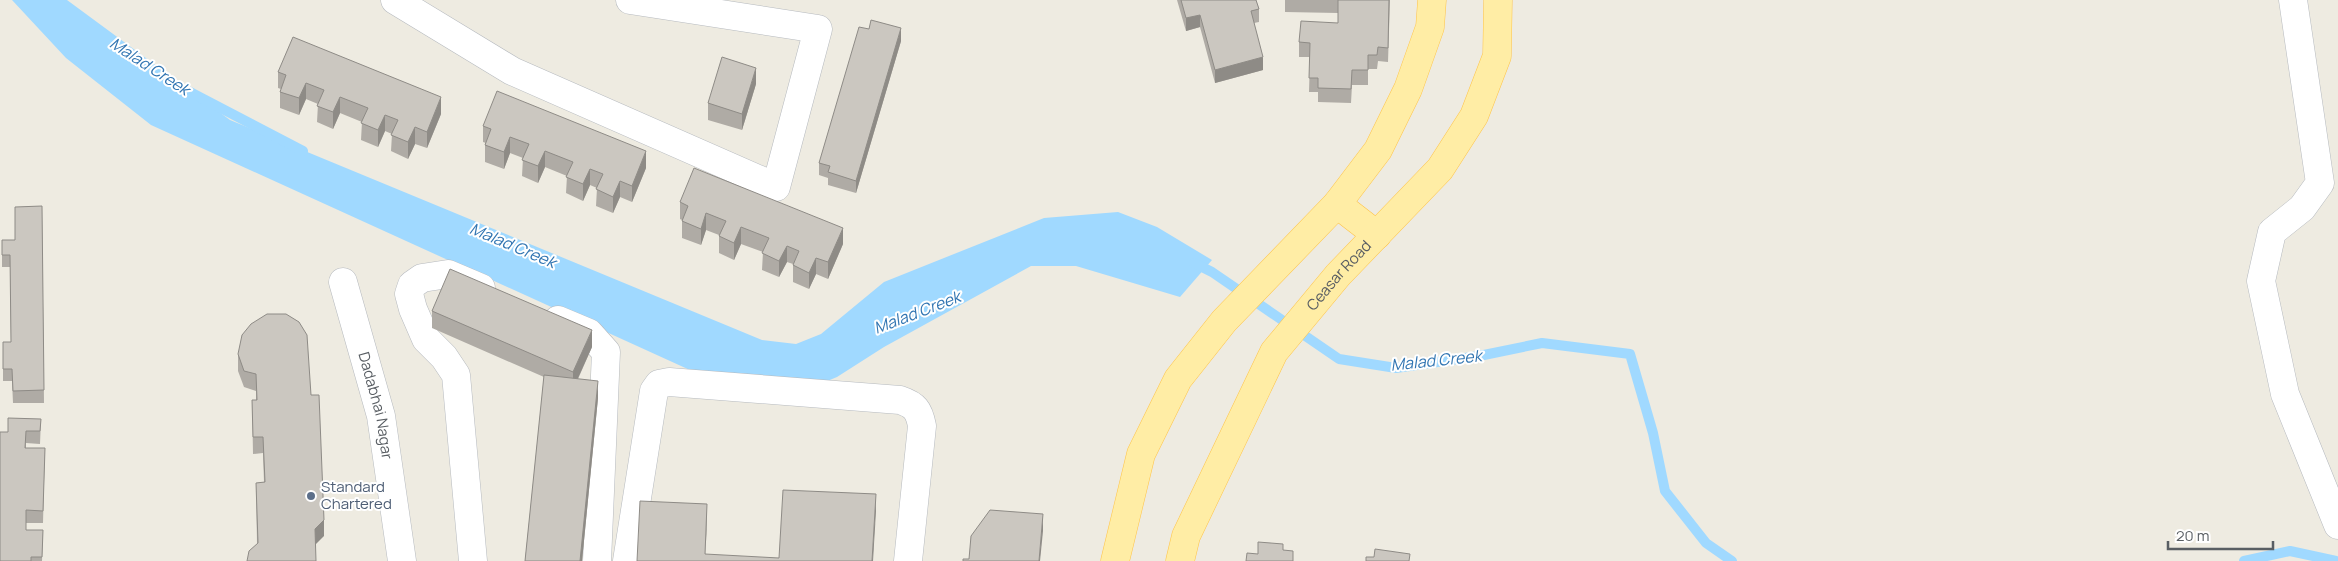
<svg xmlns="http://www.w3.org/2000/svg" width="2338" height="561" viewBox="0 0 2338 561" font-family="Manrope,sans-serif">
<rect width="100%" height="100%" fill="#eeebe1"/>
<path fill="#a0d9ff" d="M12,0H67L230,120L762,340L796,344L821,334L884,282L1044,218L1118,212L1157,227L1212,260L1180,297L1076,266H1031L884,347L837,377L789,397L725,386L151,125L66,58Z"/>
<g fill="none" stroke-linecap="round" stroke-linejoin="round">
<g stroke="#a0d9ff" stroke-width="10">
<path d="M188,91L303,151"/>
<path d="M1194,263L1212,272L1339,359L1396,368L1479,356L1542,343L1630,354L1653,433L1665,491L1706,543L1732,561"/>
<path d="M2244,561L2290,551L2336,561"/>
</g>
<defs>
<g id="minor">
<path d="M395,0L512,71L776,187L818,29L630,0"/>
<path d="M2293,0L2320,183L2302,208L2272,232L2261,281L2285,394L2338,525"/>
<path id="s1" d="M343,282L381,416L402,561"/>
<path d="M558,320L589,333L606,352L597,561"/>
<path d="M473,561L456,375L444,357L426,339L413,309L409,294L412,285L422,278L448,274L481,288"/>
<path d="M627,561L654,391L659,384L669,382L900,400C915,405 919,410 922,426L908,561"/>
</g>
<g id="major">
<path d="M1337,204L1377,235"/>
<path d="M1115,561L1141,454L1178,379L1224,321L1337,204L1378,150L1408,89L1430,27L1432,0"/>
<path id="s2" d="M1180,561L1186,536L1274,352L1338,275L1440,169L1474,116L1497,56L1498,0"/>
</g>
</defs>
<use href="#minor" stroke="#b6babf" stroke-width="29"/>
<use href="#major" stroke="#ffc449" stroke-width="29"/>
<use href="#minor" stroke="#fff" stroke-width="28"/>
<use href="#major" stroke="#ffeda5" stroke-width="28"/>
</g>
<g fill="#afaba5">
<path d="M1177,0H1256L1259,9V22L1254,23L1263,70L1215,83L1200,27L1186,31Z"/>
<path d="M1285,0H1390L1388,62L1378,61L1377,69H1368V85H1352L1351,103L1318,102V92H1309L1310,57H1299V42L1338,23V13L1285,12Z"/>
<path d="M869,29L901,41L856,193L828,185V178L819,175V163Z"/>
<path d="M278,72L441,114L427,148L415,144L408,159L391,151L392,134L385,131L378,147L361,140L362,122L340,113L333,129L317,122L318,104L306,99L299,115L280,108V92L281,89L278,88Z"/>
<path d="M756,84L742,130L708,120V103Z"/>
<path d="M483,126L646,168L632,202L620,197L613,213L596,206L597,188L590,185L583,201L566,193L567,176L545,167L538,183L522,176L523,158L510,153L504,169L485,162V145L486,143L483,142Z"/>
<path d="M680,202L843,244L828,279L816,274L809,289L793,282V264L787,262L779,277L762,270L763,252L741,244L734,260L719,253V235L706,230L701,245L682,238V220L680,219Z"/>
<path d="M42,206L44,403H13L12,381H3V342H11L10,267H2V240H15Z"/>
<path d="M432,311L592,347L578,379L598,398L582,561H525L544,377L432,328Z"/>
<path d="M238,354L311,395L324,536L257,543L256,483L264,482L263,453L253,454L252,400H256V391L244,387L238,371Z"/>
<path d="M41,419L40,444L26,443V448H45L43,523H26V530H43L42,561H0L8,432Z"/>
</g>
<g fill="#8e8b86">
<path d="M1200,15V27L1186,31V18Z"/>
<path d="M901,28V41L856,193V181Z"/>
<path d="M1263,57V70L1215,83V70Z"/>
<path d="M756,68V84L742,130V114Z"/>
<path d="M306,83V99L299,115V98Z"/>
<path d="M340,97V113L333,129V112Z"/>
<path d="M441,97V114L427,148V132Z"/>
<path d="M385,115V131L378,147V130Z"/>
<path d="M415,127V144L408,159V142Z"/>
<path d="M510,137V153L504,169V152Z"/>
<path d="M545,151V167L538,183V166Z"/>
<path d="M646,151V168L632,202V186Z"/>
<path d="M590,169V185L583,201V184Z"/>
<path d="M620,181V197L613,213V197Z"/>
<path d="M706,213V230L701,245V229Z"/>
<path d="M741,227V244L734,260V243Z"/>
<path d="M843,228V244L828,279V262Z"/>
<path d="M787,246V262L779,277V261Z"/>
<path d="M816,258V274L809,289V273Z"/>
<path d="M592,330V347L573,389V372Z"/>
<path d="M598,381V398L582,561H580Z"/>
<path d="M876,494V511L873,561H872Z"/>
<path d="M707,504V521L705,561Z"/>
<path d="M1043,514V531L1040,561H1039Z"/>
<path d="M324,520V536L315,545V529Z"/>
</g>
<g fill="#cbc7c0" stroke="#8e8b86">
<path d="M1181,0H1256L1259,9L1251,11L1263,57L1215,70L1200,15L1186,18Z"/>
<path d="M1338,0H1389L1388,48L1378,47L1377,55H1368V70H1352L1351,89L1318,88V78H1309L1310,43L1299,42L1301,21L1338,23Z"/>
<path d="M871,20L901,28L856,181L828,172L830,166L819,163L859,27L869,29Z"/>
<path d="M293,37L441,97L427,132L415,127L408,142L391,135L398,120L385,115L378,130L361,123L368,108L340,97L333,112L317,106L324,90L306,83L299,98L280,92L286,75L278,72Z"/>
<path d="M722,57L756,68L742,114L708,103Z"/>
<path d="M497,91L646,151L632,186L620,181L613,197L596,189L603,174L590,169L583,184L566,177L573,162L545,151L538,166L522,160L529,144L510,137L504,152L485,145L491,129L483,126Z"/>
<path d="M694,168L843,228L828,262L816,258L809,273L793,265L799,251L787,246L779,261L762,253L769,238L741,227L734,243L719,236L726,221L706,213L701,229L682,221L688,206L680,202Z"/>
<path d="M42,206L44,390L13,391L12,369H3V342H11L10,255H2V240H15V207Z"/>
<path d="M450,269L592,330L573,372L432,311Z"/>
<path d="M267,314H286L299,322L307,335L311,395H319L324,520L315,529L316,561H247L249,551L258,543L256,483L265,482L263,437H253L252,400H257L256,374L244,371L238,354L242,335L251,324Z"/>
<path d="M544,375L598,381L580,561H525Z"/>
<path d="M8,418L41,419L40,431H26L25,448H45L43,511L26,510V530H43L42,557H31V561H0V432H8Z"/>
<path d="M783,490L876,494L872,561H637L640,501L707,504L705,554L779,558Z"/>
<path d="M990,510L1043,514L1039,561H963V559H969L971,536Z"/>
<path d="M1258,542L1283,544V550L1293,551V561H1246L1247,553L1258,554Z"/>
<path d="M1375,549L1410,554L1409,561H1366V557H1374Z"/>
</g>
<circle fill="#5c6f8a" stroke="#fff" stroke-width="2" cx="311" cy="496" r="5"/>
<g text-anchor="middle" stroke-width="4" stroke-linejoin="round" paint-order="stroke">
<g font-size="15" fill="#595e63" stroke="#fff">
<text dy="5" stroke="none"><textPath href="#s2" startOffset="330">Ceasar Road</textPath></text>
<text dy="5" stroke="none"><textPath href="#s1" startOffset="128">Dadabhai Nagar</textPath></text>
</g>
<g font-size="15" fill="#4e5e75" stroke="#fff" text-anchor="start">
<text x="321" y="492">Standard<tspan x="321" dy="17">Chartered</tspan></text>
</g>
<g font-size="16" font-style="italic" fill="#3175b2" stroke="#fff">
<text transform="translate(150 66) rotate(33)" y="6">Malad Creek</text>
<text transform="translate(513 245) rotate(23)" y="6">Malad Creek</text>
<text transform="translate(917 312) rotate(-21)" y="6">Malad Creek</text>
<text transform="translate(1436 360) rotate(-6)" y="6">Malad Creek</text>
</g>
</g>
<path d="M2168 541v8h105v-8" fill="none" stroke="#595e63" stroke-width="2.5"/>
<text x="2176" y="541" font-size="15" fill="#595e63" stroke="#ffffff" stroke-width="4" paint-order="stroke">20 m</text>
</svg>
